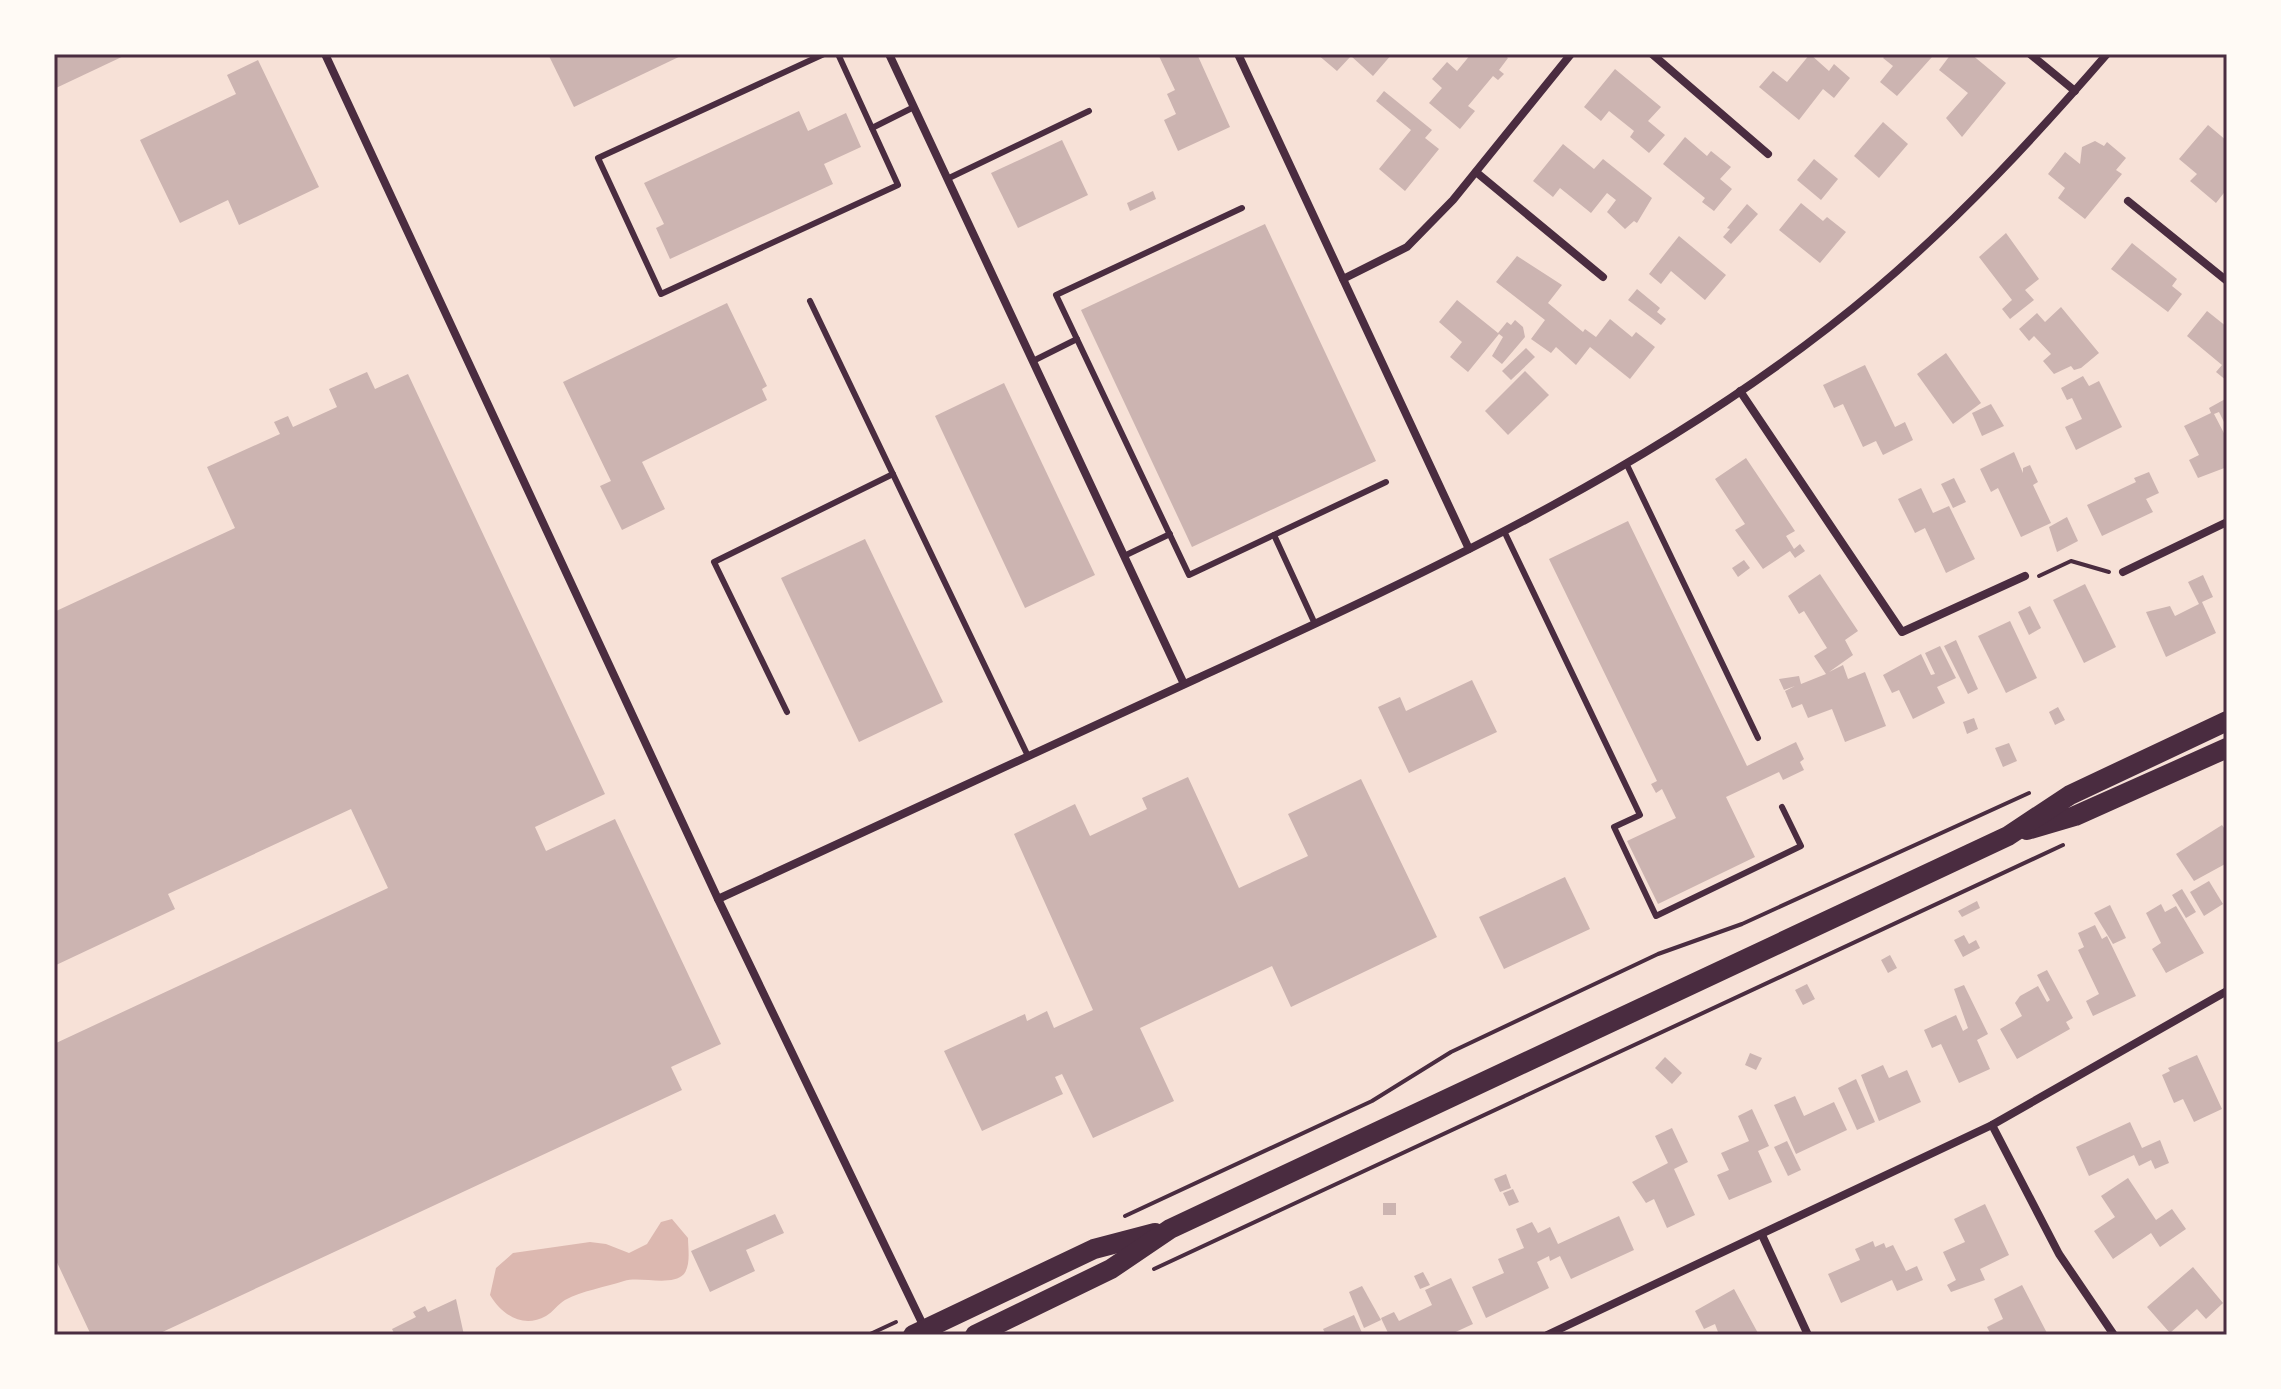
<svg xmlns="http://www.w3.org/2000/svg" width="2281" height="1389" viewBox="0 0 2281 1389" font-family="Inter,sans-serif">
<rect width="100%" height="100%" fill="#f7e1d7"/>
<path fill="#dcb8b0" d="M672,1219L688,1238C688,1248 691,1265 684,1274C672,1287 640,1276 624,1281C605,1287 582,1291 565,1300C558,1304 553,1312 546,1316C523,1329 502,1315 490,1295L496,1268L513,1253L590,1242L606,1244L629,1253L647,1244L661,1222Z"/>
<g fill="#ccb4b1">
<path d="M54,54H128L56,88Z"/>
<path d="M548,54H685L574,107Z"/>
<path d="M1158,54H1197L1230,127L1178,151L1164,120L1176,114L1167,94L1175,90Z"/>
<path d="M1317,54H1392L1373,76L1351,56L1337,71Z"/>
<path d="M1471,54H1503L1508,58L1499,70L1504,74L1498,80L1493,76L1468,106L1475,111L1460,129L1429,103L1442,88L1432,79L1447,62L1457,71Z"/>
<path d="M1810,54L1829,71L1834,64L1850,78L1834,98L1823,89L1799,120L1759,87L1773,71L1787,82Z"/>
<path d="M1887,54H1928L1932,57L1897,96L1880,82L1893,66L1883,58Z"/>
<path d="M1951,54H1971L2006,83L1962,137L1946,118L1968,93L1939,70Z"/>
<path d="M258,60L319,187L239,225L228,200L180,223L140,140L236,94L227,75Z"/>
<path d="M1615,69L1661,107L1648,121L1665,135L1649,153L1630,137L1634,131L1609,111L1601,121L1584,107Z"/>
<path d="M1384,91L1432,130L1425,138L1439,149L1405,191L1379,169L1411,130L1376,101Z"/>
<path d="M799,111L808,131L846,113L861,147L824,164L833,184L670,259L656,228L664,224L644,183Z"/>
<path d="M1883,122L1908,144L1879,178L1854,156Z"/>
<path d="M2208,125L2227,141V189L2216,203L2190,181L2197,174L2179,159Z"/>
<path d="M1685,137L1707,156L1711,151L1731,167L1720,179L1732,189L1714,211L1702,202L1705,198L1663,164Z"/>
<path d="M1062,140L1088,195L1018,228L991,173Z"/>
<path d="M2095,141L2104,146L2107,142L2126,158L2116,170L2122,174L2085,219L2058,198L2065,188L2048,174L2065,152L2080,164L2082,147Z"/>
<path d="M1563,144L1594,169L1603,159L1652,198L1637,223L1634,221L1625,229L1607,212L1616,200L1607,193L1591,213L1560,188L1553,197L1533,181Z"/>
<path d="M1814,159L1838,179L1821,200L1797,180Z"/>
<path d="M1153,191L1156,199L1130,211L1127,203Z"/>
<path d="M1801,203L1823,221L1827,217L1846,232L1820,263L1779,230Z"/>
<path d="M1747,204L1758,214L1731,244L1723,237L1730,229L1727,228Z"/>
<path d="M1265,224L1376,461L1192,547L1081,310Z"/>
<path d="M2006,233L2039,279L2025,290L2034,300L2010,319L2002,309L2012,300L1979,257Z"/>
<path d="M1679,236L1726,275L1705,300L1671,271L1661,284L1649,274Z"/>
<path d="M2132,243L2177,279L2172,286L2182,294L2168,312L2111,269Z"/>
<path d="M1517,256L1562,285L1548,303L1583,332L1585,329L1596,337L1610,319L1632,337L1636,332L1655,347L1630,379L1590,347L1576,365L1556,347L1551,353L1531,339L1545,320L1496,282Z"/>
<path d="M1637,289L1660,308L1657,312L1666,319L1661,325L1628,300Z"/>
<path d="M1457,300L1498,333L1507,322L1511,325L1515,320L1523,327L1525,337L1502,364L1492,356L1503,337L1499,334L1468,372L1450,357L1462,342L1439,322Z"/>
<path d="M727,303L767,386L762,389L767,400L642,462L665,509L622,530L600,486L611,481L563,382Z"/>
<path d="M2061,307L2099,353L2081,368L2074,370L2071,366L2054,374L2043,361L2051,354L2034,336L2029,341L2019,329L2037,313L2045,322Z"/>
<path d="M2207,311L2227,327V381L2216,372L2222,365L2187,336Z"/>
<path d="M1526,348L1535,357L1511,380L1502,371Z"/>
<path d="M1946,353L1981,403L1953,424L1917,374Z"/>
<path d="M1865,365L1895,427L1905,422L1913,440L1883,455L1876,441L1863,447L1843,404L1834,408L1823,385Z"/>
<path d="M1525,371L1549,395L1508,435L1485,411Z"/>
<path d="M367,372L375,389L408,374L605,794L535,827L546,851L615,819L721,1044L671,1067L682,1090L156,1335H91L54,1256V1044L388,888L351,809L168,894L175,909L54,966V612L235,528L207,467L280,434L274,422L288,416L293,427L337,407L329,389Z"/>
<path d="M2083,376L2089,386L2099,381L2122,427L2076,450L2065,427L2082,419L2072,398L2067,400L2061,388Z"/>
<path d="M1004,383L1095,575L1025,608L935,416Z"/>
<path d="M2227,398V428L2219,412L2214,414L2227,439V467L2198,478L2189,460L2199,455L2184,426L2211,413L2209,408Z"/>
<path d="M1991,404L2004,426L1982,436L1972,413Z"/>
<path d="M2014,452L2023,473V468L2030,465L2038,482L2033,485L2051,523L2021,537L1998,488L1991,492L1980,469Z"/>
<path d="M1746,458L1795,531L1786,536L1794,549L1800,544L1805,551L1795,558L1790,551L1763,569L1735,530L1745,524L1715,479Z"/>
<path d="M2149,472L2159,493L2146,499L2153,512L2102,536L2087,505L2136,482L2134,478Z"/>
<path d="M1954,478L1966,502L1953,508L1941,484Z"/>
<path d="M1921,488L1933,513L1949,506L1975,559L1946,573L1925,528L1915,533L1898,499Z"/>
<path d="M2067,517L2078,541L2057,552L2049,527Z"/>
<path d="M1628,521L1747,766L1796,742L1804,759L1800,762L1804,770L1783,780L1779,772L1726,797L1755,857L1658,904L1627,841L1676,818L1662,789L1656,793L1651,784L1657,781L1549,559Z"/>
<path d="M865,539L943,702L859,742L781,578Z"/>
<path d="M1744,560L1750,568L1738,577L1732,568Z"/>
<path d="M1820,574L1858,631L1845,640L1853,655L1829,672L1843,665L1848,679L1865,672L1886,726L1845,742L1832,709L1808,718L1802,704L1792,708L1785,691L1795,686L1784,690L1779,679L1799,676L1801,684L1826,674L1814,656L1827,648L1804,611L1799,614L1788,596Z"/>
<path d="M2203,575L2213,597L2202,602L2216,633L2166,657L2146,612L2170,606L2175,616L2199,604L2188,582Z"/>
<path d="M2085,584L2116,647L2084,663L2053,600Z"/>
<path d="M2030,606L2041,628L2029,635L2018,612Z"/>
<path d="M2010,621L2037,678L2006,693L1978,636Z"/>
<path d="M1956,640L1978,689L1968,694L1944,646Z"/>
<path d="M1940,646L1956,678L1937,687L1945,703L1913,719L1899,690L1892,693L1883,675L1921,654L1931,675L1935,674L1925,653Z"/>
<path d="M1472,680L1497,732L1409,773L1378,707L1400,697L1406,711Z"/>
<path d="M2058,707L2065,720L2055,725L2049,712Z"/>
<path d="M1974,718L1978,729L1967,734L1963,722Z"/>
<path d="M2009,743L2017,761L2003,767L1995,748Z"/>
<path d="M1188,777L1239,888L1308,856L1288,814L1361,779L1437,937L1291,1007L1272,966L1140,1028L1174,1101L1093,1138L1062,1074L1055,1077L1063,1094L982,1131L944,1051L1025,1014L1027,1021L1047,1011L1054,1028L1093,1010L1014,834L1075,804L1090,836L1147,809L1142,798Z"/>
<path d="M2222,825L2227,832V863L2194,881L2176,854Z"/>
<path d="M1565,877L1590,929L1504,969L1479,917Z"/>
<path d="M2209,881L2223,904L2204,916L2190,892Z"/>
<path d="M2182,889L2196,912L2186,918L2172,895Z"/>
<path d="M1977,901L1980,908L1962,917L1958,911Z"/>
<path d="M2161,904L2165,912L2176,906L2204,953L2166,973L2152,949L2161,943L2146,913Z"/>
<path d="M2110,905L2126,938L2113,944L2094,913Z"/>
<path d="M2095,925L2102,939L2107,936L2136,996L2093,1016L2086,1001L2099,994L2078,950L2084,947L2078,933Z"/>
<path d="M1964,935L1969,944L1976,940L1980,948L1963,957L1954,940Z"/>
<path d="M1890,955L1897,968L1888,973L1881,960Z"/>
<path d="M2047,970L2073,1018L2066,1022L2070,1029L2017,1059L2000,1029L2022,1016L2015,1003L2020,996L2038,986L2047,1002L2050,1000L2037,975Z"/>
<path d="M1807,984L1815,999L1803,1005L1795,990Z"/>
<path d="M1964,985L1988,1034L1977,1040L1990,1069L1959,1083L1941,1044L1932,1048L1924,1030L1956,1015L1963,1031L1968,1028L1954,989Z"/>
<path d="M1750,1053L1762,1058L1756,1070L1745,1065Z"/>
<path d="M2197,1055L2222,1109L2194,1122L2183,1099L2174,1103L2162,1075L2170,1071L2168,1068Z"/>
<path d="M1665,1057L1682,1073L1672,1084L1655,1068Z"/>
<path d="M1883,1065L1889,1078L1907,1070L1921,1102L1879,1121L1861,1075Z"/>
<path d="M1856,1079L1875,1122L1857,1130L1838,1088Z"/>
<path d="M1795,1096L1804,1116L1834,1102L1847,1130L1796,1154L1774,1105Z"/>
<path d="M1752,1109L1769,1146L1758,1151L1772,1182L1729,1200L1717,1175L1729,1170L1721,1153L1749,1141L1738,1116Z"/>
<path d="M2130,1122L2142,1148L2160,1140L2169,1163L2155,1169L2151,1160L2139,1166L2134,1155L2089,1176L2076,1147Z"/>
<path d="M1672,1128L1688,1162L1674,1169L1695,1215L1667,1228L1654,1199L1646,1203L1632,1182L1668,1163L1655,1136Z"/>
<path d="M1787,1141L1801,1170L1788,1176L1774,1147Z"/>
<path d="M1506,1174L1511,1188L1500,1192L1494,1179Z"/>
<path d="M2128,1178L2156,1220L2172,1209L2186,1229L2160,1247L2151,1233L2113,1259L2094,1231L2115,1217L2101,1196Z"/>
<path d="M1513,1189L1519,1202L1509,1206L1503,1193Z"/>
<rect x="1383" y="1203" width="13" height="12"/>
<path d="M1985,1204L2009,1255L1980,1269L1985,1280L1951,1292L1947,1285L1956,1280L1943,1252L1965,1242L1954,1219Z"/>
<path d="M775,1214L784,1233L746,1250L755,1271L710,1292L691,1251Z"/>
<path d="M1619,1216L1634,1250L1571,1279L1560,1256L1550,1261L1549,1256L1537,1262L1549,1288L1486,1318L1472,1287L1504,1273L1498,1259L1524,1248L1516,1229L1532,1222L1538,1233L1550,1227L1558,1244Z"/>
<path d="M1873,1241L1875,1247L1884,1243L1886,1248L1893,1245L1906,1271L1917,1266L1923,1280L1897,1291L1892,1280L1841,1303L1828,1274L1860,1260L1855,1249Z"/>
<path d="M2193,1267L2223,1303L2206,1319L2197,1309L2170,1333L2147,1307Z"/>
<path d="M1423,1272L1430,1285L1420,1289L1414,1276Z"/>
<path d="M1451,1278L1473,1324L1449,1335H1389L1381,1318L1394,1312L1399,1321L1432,1305L1425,1290Z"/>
<path d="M2022,1285L2048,1335H1991L1987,1327L2003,1319L1994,1299Z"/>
<path d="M1362,1286L1381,1320L1364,1328L1349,1292Z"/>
<path d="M1734,1289L1759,1335H1712L1718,1332L1715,1324L1704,1329L1695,1311Z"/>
<path d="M456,1299L464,1335H395L392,1329L416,1317L413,1312L425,1306L428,1312Z"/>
<path d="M1354,1315L1363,1335H1326L1323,1329Z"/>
</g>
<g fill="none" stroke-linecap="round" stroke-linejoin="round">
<g stroke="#4a2c40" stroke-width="4">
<path d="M2039,576L2071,561L2109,572"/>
<path d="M1125,1216L1372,1101L1451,1052L1658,954L1742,924L2029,793"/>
<path d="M1154,1269L2063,845"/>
<path d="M868,1335L896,1322"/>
</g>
<g stroke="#4a2c40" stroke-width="6">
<path d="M824,54L598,158L661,294L898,185L838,54"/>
<path d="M872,128L914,107"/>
<path d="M947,179L1089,111"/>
<path d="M1242,208L1056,295L1189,575L1386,482"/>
<path d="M810,301L1028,756"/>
<path d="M1033,361L1077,339"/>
<path d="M1627,465L1758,738"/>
<path d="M1504,531L1640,815L1614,827L1656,916L1801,846L1782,807"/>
<path d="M1274,535L1315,624"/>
<path d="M1124,556L1170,534"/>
<path d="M787,712L714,562L893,474"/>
</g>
<g stroke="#4a2c40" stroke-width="8">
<path d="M325,54L718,899L924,1327"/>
<path d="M889,54L1184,684"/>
<path d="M1238,54L1469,549"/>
<path d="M1652,54L1768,154"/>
<path d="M2030,54L2075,91"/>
<path d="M1476,172L1603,277"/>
<path d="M2128,201L2227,281"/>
<path d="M1343,279L1407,247L1453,200L1571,54"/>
<path d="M1740,391L1902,632L2025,576"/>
<path d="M2123,572L2227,522"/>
<path d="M718,899C878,826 1038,751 1198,678C1435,569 1675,459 1876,289C1960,218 2035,137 2107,54"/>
<path d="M1992,1125L2059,1254L2114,1335"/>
<path d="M1762,1235L1808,1335"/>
<path d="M1547,1335L1992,1125L2227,991"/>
</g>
<g stroke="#4a2c40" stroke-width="20">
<path d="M2027,830L2075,816L2227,748"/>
<path d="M913,1335L1094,1249L1155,1233"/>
<path d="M975,1335L1111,1269L1170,1229L2008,836L2070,795L2227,721"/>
</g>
</g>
<rect width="2281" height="1389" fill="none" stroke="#fffaf5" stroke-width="112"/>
<rect x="56" y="56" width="2169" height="1277" fill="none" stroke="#4a2c40" stroke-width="3"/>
</svg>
